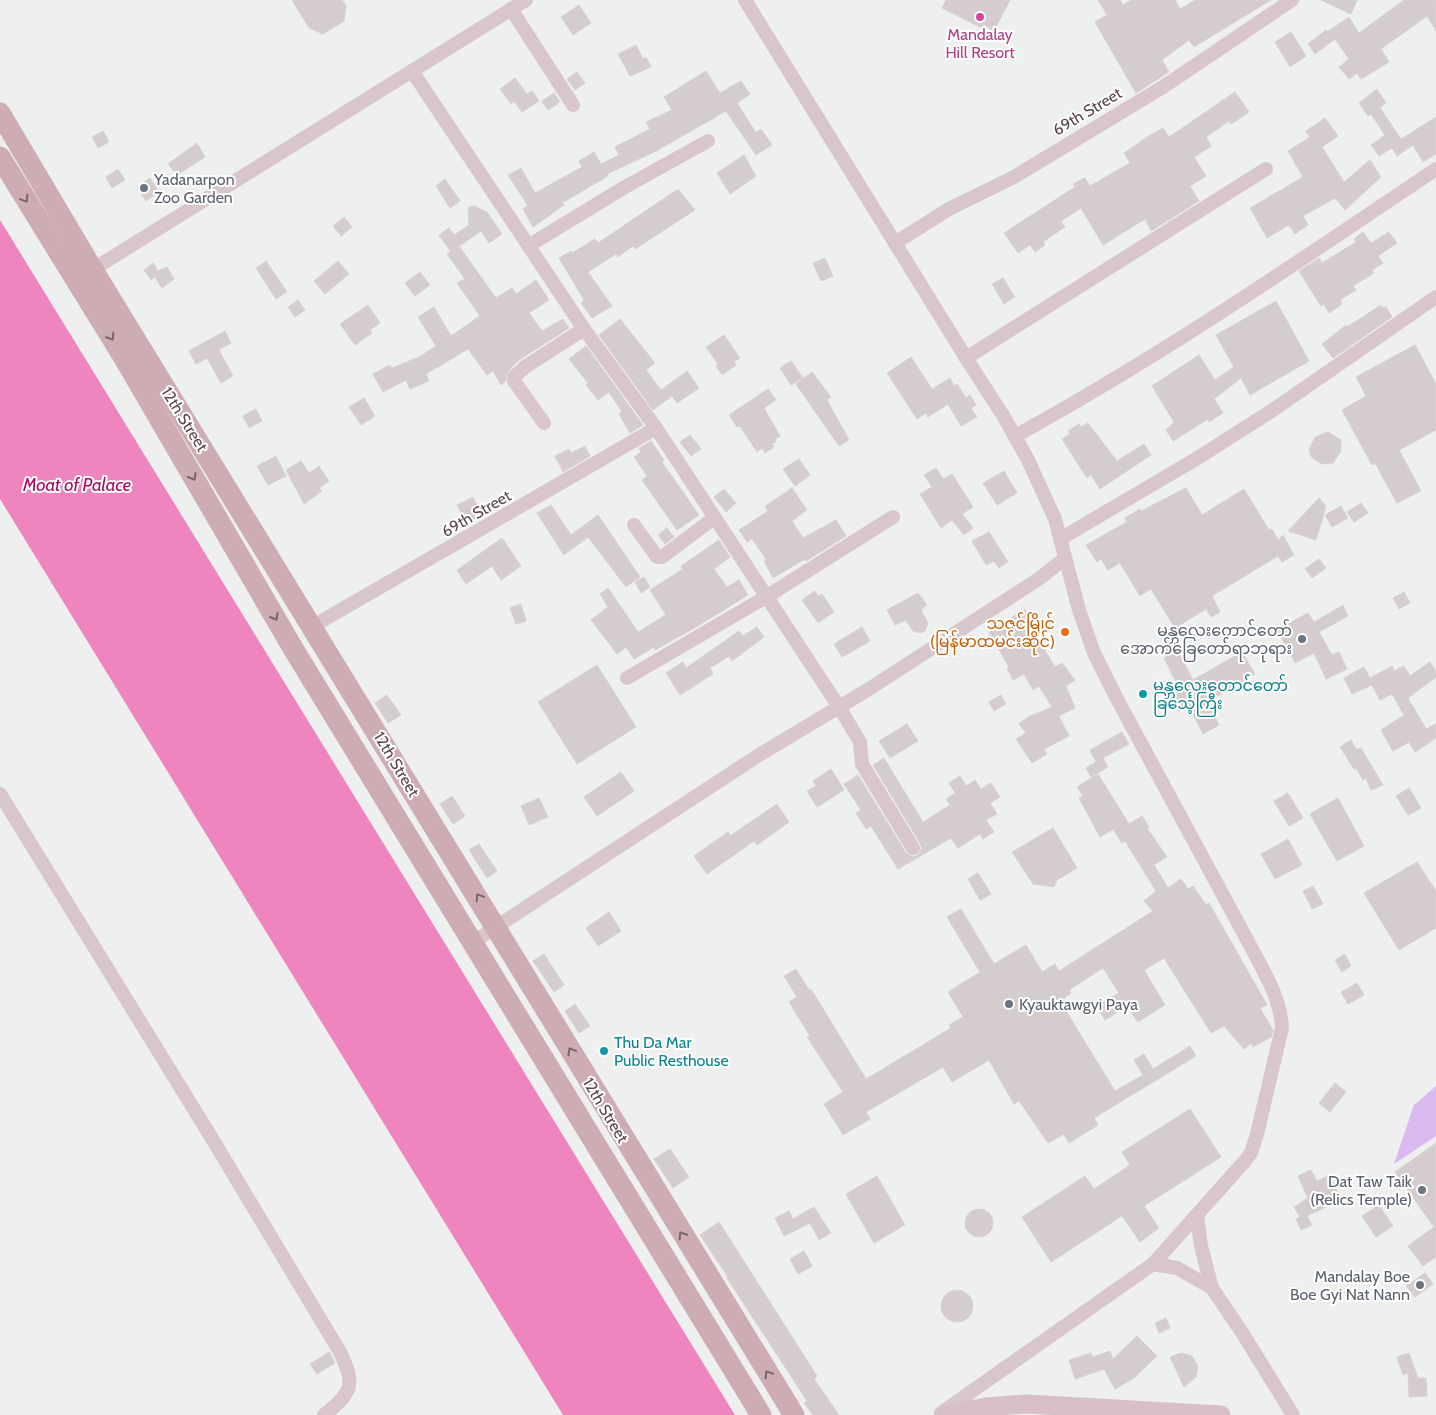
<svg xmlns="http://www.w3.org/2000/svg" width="1436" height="1415" viewBox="0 0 1436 1415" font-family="Cabin,'Noto Sans Myanmar',sans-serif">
<rect width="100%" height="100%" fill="#edf0ee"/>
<path fill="#dbb9f0" d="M1436,1086V1136L1394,1164L1414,1105Z"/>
<path fill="#ee85bf" d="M0,220L735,1415H563L0,499Z"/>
<g fill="#d5ccce" stroke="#d9d1d1">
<path d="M292,0H342L346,6L344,21L323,34L309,28Z"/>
<path d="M946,0H1010L994,31L984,25L982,28L942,8Z"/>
<path d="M1098,0H1120L1123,5L1131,0H1175L1180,9L1195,0H1271L1194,47L1189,40L1162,60L1169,72L1136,93L1095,22L1107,15Z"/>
<path d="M1321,0H1357L1351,14Z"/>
<path d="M1404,0H1436V31L1427,16L1381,49L1389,62L1361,79L1357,73L1349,79L1339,67L1349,59L1335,39L1315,54L1308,44L1326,30L1327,32L1349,17L1359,33Z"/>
<path d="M579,5L591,23L573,35L561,17Z"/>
<path d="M1291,32L1306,56L1290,67L1275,42Z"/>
<path d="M636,45L643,59L646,57L651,67L630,76L618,54Z"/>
<path d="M706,71L720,93L741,81L750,94L737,103L756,133L761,129L772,145L756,155L726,111L656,151L607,174L608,176L562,203L564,205L533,227L523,209L528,206L508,175L521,168L535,193L582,167L579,161L594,152L601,164L619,155L615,147L650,129L646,122L672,110L664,97Z"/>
<path d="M577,72L585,83L575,90L567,79Z"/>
<path d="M515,78L527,94L532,91L539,101L522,112L514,101L511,104L500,89Z"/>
<path d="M1377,89L1386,103L1380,108L1401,139L1436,117V154L1423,162L1413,145L1397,156L1392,148L1379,156L1371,145L1385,135L1371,114L1368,116L1359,103Z"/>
<path d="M1235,92L1249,112L1231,124L1229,121L1206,137L1211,146L1194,157L1206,176L1190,186L1199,201L1151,231L1145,219L1103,245L1081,208L1061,221L1065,227L1043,242L1045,245L1035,252L1030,245L1018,253L1004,233L1075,187L1073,184L1085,178L1090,186L1130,163L1124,153L1149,136L1163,128L1169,137Z"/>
<path d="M554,93L560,102L548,110L542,101Z"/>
<path d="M1325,118L1338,136L1322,147L1344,182L1370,160L1381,177L1345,210L1335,198L1303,216L1308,225L1295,234L1289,225L1267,238L1250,208L1303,177L1288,151L1310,137L1306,131Z"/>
<path d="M103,131L109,142L98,148L92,137Z"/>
<path d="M197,143L205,157L177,175L168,164Z"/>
<path d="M744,155L756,176L730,194L717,173Z"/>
<path d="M118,169L125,180L112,188L106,177Z"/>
<path d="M150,178L159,192L146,201L137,187Z"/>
<path d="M445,179L460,201L450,208L436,186Z"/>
<path d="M678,189L695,210L635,249L633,246L618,257L616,254L588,272L612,306L592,318L581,303L584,300L559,258L571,251L572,253L595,239L598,243Z"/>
<path d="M474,206L487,212L502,234L489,243L481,231L451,252L439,235L449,228L454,235L469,225L468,208Z"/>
<path d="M344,217L352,227L341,236L333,226Z"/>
<path d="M1363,232L1371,243L1389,232L1397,243L1378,256L1383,263L1372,270L1374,273L1353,286L1356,290L1340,300L1342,304L1329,313L1324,304L1321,306L1299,271L1319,258L1322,263L1356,242L1354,239Z"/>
<path d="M459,246L496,298L512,288L516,294L536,280L549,300L529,313L542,331L563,319L569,328L519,360L509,370L505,382L501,385L493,371L487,375L468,349L426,374L429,381L410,389L406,380L383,392L373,374L390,365L392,368L419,357L436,346L418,317L434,307L451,336L480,316L457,283L465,279L447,254Z"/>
<path d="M825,258L833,276L821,281L813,263Z"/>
<path d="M266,261L287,292L276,299L256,268Z"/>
<path d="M338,261L349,274L325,294L314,281Z"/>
<path d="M153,263L158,271L167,267L174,279L162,288L155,277L151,280L144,270Z"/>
<path d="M420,272L430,285L415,296L405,283Z"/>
<path d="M1003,278L1015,297L1004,304L992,284Z"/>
<path d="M298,300L305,310L295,317L288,307Z"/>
<path d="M1276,301L1309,361L1250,395L1241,378L1214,399L1223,413L1209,422L1208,419L1173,441L1166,430L1174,422L1152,386L1199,355L1215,380L1234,367L1216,335Z"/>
<path d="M368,305L380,323L370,330L372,333L355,345L340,324Z"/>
<path d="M1381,305L1383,308L1386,307L1392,317L1333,358L1322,344L1346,325L1347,327Z"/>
<path d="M620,319L655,363L646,370L661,390L687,371L699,388L677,403L672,396L653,410L599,335Z"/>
<path d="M225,331L231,343L220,349V352L233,376L221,383L207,358L196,364L189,351Z"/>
<path d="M724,335L740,358L734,362L736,365L722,375L716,366L718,364L706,347Z"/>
<path d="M1415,345L1436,384V430L1399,450L1421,491L1397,503L1375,463L1372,465L1342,410L1366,396L1356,377Z"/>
<path d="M586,346L643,425L630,433L619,414L622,412L609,392L598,400L586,385L588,383L569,359Z"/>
<path d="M911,357L932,389L950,378L954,386L957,384L966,398L970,395L976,405L971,408L977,417L961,426L948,404L928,417L926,413L917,419L887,373Z"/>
<path d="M791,361L803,378L791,385L780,368Z"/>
<path d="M812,372L831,397L827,400L849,440L839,446L796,384Z"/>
<path d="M768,389L776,400L764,408L780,436L775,440L776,442L772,444L774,447L765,453L762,448L757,452L740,426L737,427L729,415Z"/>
<path d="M364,398L375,416L361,425L349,407Z"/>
<path d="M256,409L262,421L249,428L243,416Z"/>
<path d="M1088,423L1117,461L1144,444L1151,455L1100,489L1091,475L1087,478L1062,439L1070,434L1068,431L1079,424L1081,427Z"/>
<path d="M1328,432L1341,440V451L1333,463L1322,464L1312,458L1309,450L1315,437Z"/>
<path d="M690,435L701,449L691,456L680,442Z"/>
<path d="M651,441L664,460L662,462L699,515L677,530L642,480L647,476L634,457L641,452L639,448Z"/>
<path d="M585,446L590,456L563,472L555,456L569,449L571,453Z"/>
<path d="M276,456L286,476L268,485L257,466Z"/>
<path d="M799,459L810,475L795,486L783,469Z"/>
<path d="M301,461L309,473L319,466L329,481L319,488L322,491L304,504L286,470Z"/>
<path d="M936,468L943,479L952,474L973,507L962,514L973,528L964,535L952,520L941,528L920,494L932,487L924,475Z"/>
<path d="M1004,471L1017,493L997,505L983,483Z"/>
<path d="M792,488L807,510L792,521L803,538L836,520L846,536L806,561L805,559L773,578L764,561L766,559L752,539L747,542L739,530L768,511L765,506Z"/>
<path d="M1186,488L1202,515L1244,489L1269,530L1272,529L1278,540L1283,535L1294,555L1282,562L1278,556L1212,596L1220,612L1211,617L1206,609L1175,628L1151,589L1140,596L1120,563L1108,570L1101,559L1097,562L1086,545L1127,522L1125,518L1140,509L1141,511Z"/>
<path d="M724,489L736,503L726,512L714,497Z"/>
<path d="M473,497L482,515L466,523L457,505Z"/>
<path d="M1319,498L1326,506L1316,540L1288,531Z"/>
<path d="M1361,503L1368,513L1354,522L1347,512Z"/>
<path d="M551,505L571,535L598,515L640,577L626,587L588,537L564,555L537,513Z"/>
<path d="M1341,506L1348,518L1332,527L1325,515Z"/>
<path d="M667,528L674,537L665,544L658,535Z"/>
<path d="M989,532L1008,562L999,568L994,561L986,565L972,541Z"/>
<path d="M502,538L521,566L501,580L492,566L466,584L457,570Z"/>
<path d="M719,540L730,557L714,569L727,587L739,580L748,595L696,627L655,650L654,647L634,659L626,647L617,654L591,620L608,607L600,594L608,588L638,632L666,615L650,590L683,569L681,566Z"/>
<path d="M1319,559L1326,568L1312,578L1305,569Z"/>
<path d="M644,577L650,587L641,593L635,582Z"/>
<path d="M815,591L818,596L822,594L834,612L818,623L802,600Z"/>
<path d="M1404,592L1410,603L1399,609L1393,598Z"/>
<path d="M918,593L927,605L921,610L928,623L925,631L921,633L913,631L906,620L895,625L887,610Z"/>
<path d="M521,604L526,621L516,624L510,608Z"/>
<path d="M1343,605L1348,616L1319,632L1332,655L1339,652L1347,669L1326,679L1314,653L1295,663L1277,630L1308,613L1314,622Z"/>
<path d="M1025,609L1037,631L1034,633L1055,667L1062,663L1075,680L1066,686L1075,708L1059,716L1069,736L1044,749L1047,754L1032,763L1016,739L1026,733L1019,724L1028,717L1052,707L1039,686L1033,690L1024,674L1013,680L1007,668L1009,667L989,632Z"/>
<path d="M757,627L764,637L732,661L729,656L710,668L713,674L680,695L666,673L683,662L686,668L739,631L743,636Z"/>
<path d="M862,627L870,641L842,657L834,644Z"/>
<path d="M1172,639L1193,680L1242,652L1255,674L1207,702L1219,725L1203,734L1189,706L1178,711L1169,694L1179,688L1164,658L1167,656L1161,645Z"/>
<path d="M1430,662L1436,671V677L1408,698L1426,729L1436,724V738L1415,752L1409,742L1393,751L1381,730L1404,715L1392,694L1380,700L1372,685L1352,694L1344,678L1364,667L1370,678L1392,666L1394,671L1404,666L1410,676Z"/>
<path d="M597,665L636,727L577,764L538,702Z"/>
<path d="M387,695L401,715L388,723L375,703Z"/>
<path d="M1001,695L1006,704L994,711L989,702Z"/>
<path d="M907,724L918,741L890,758L879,741Z"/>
<path d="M1122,732L1129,744L1103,758L1108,767L1091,777L1086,768L1096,762L1090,750Z"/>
<path d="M1351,740L1356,749L1361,748L1383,785L1371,790L1366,778L1363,780L1356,768L1354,769L1340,747Z"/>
<path d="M884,758L923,822L950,805L946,799L955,793L949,783L960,776L966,786L975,780L981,789L991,783L1000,797L990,803L997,814L986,820L994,832L983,839L980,834L958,848L951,838L898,869L871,826L866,829L856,813L861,810L844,784L858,775L906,853L913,857L918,855L922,848L920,843L873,765Z"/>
<path d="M831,769L844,790L817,807L807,791L816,786L813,781Z"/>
<path d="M621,772L634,791L597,816L584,797Z"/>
<path d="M1098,774L1129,824L1142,816L1149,827L1147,828L1167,857L1154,865L1168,888L1181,879L1188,889L1193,886L1206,905L1209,903L1267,1005L1260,1008L1273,1030L1271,1037L1253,1047L1251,1043L1244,1049L1224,1026L1211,1033L1164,958L1144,970L1165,1005L1138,1022L1127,1006L1105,1020L1097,1006L1119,993L1103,968L1069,990L1071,993L1060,1001L1115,1091L1143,1075L1134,1060L1144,1054L1153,1069L1190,1046L1196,1056L1094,1118L1098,1125L1069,1143L1064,1134L1048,1143L1019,1101L1014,1104L989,1060L952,1082L943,1067L866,1112L870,1119L843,1135L824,1104L843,1092L807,1037L810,1036L789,1002L797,997L784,976L796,969L809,990L811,989L866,1079L951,1028L949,1025L963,1017L948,992L980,972L947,917L961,909L994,964L1026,945L1042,972L1055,964L1059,971L1153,911L1144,901L1156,891L1125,841L1122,843L1113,829L1100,837L1079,798L1083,796L1077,787Z"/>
<path d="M1409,788L1421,808L1408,815L1396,796Z"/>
<path d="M1288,793L1303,818L1289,826L1274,801Z"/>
<path d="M452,796L465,816L453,824L440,804Z"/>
<path d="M539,798L548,817L529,825L521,806Z"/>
<path d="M1338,798L1364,846L1337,861L1310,814Z"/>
<path d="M777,804L789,822L757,845L754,841L707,874L694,856L728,832L730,836Z"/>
<path d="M1053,828L1077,868L1057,880L1054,887L1033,884L1012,852Z"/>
<path d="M1288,839L1302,865L1275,879L1261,854Z"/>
<path d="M479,844L497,871L487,878L469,850Z"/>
<path d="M1417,862L1436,891V928L1399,950L1364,893Z"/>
<path d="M978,873L991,894L980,900L968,879Z"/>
<path d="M1313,886L1323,904L1312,909L1303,891Z"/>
<path d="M609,912L621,931L598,946L586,928Z"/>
<path d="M544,954L564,985L554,992L533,961Z"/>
<path d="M1345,954L1351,966L1342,972L1335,960Z"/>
<path d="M1357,983L1364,995L1348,1004L1341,992Z"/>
<path d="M575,1004L590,1026L579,1033L565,1011Z"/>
<path d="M1335,1083L1346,1092L1330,1112L1319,1103Z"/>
<path d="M1190,1109L1221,1157L1144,1206L1159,1228L1140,1242L1122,1216L1051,1262L1022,1217L1085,1176L1094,1189L1130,1165L1122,1152Z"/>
<path d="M1436,1143V1257L1423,1266L1408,1246L1434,1227L1395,1172Z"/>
<path d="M670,1149L689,1177L673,1188L654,1159Z"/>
<path d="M1311,1170L1317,1181L1330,1175L1341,1200L1307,1216L1312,1225L1301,1230L1296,1219L1300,1217L1294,1207L1308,1198L1298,1176Z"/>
<path d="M877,1176L905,1225L874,1243L846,1194Z"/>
<path d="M1379,1205L1393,1226L1376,1237L1362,1216Z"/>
<path d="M814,1207L831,1233L819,1240L810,1223L784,1236L775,1218L789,1211L793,1219Z"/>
<circle cx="979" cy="1223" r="14"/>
<path d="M719,1222L817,1376L814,1379L839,1415H813L804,1403L807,1401L727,1278L728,1277L700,1235Z"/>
<path d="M804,1251L812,1266L798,1274L790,1259Z"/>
<path d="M1425,1273L1433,1284L1415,1297L1406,1286Z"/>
<circle cx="957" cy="1306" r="16"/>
<path d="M1166,1318L1170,1328L1159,1333L1155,1323Z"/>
<path d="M1137,1336L1157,1356L1134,1378L1115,1389L1104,1369L1075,1379L1069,1360L1091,1353L1093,1357L1110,1351L1113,1359Z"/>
<path d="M329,1352L335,1363L317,1374L310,1364Z"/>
<path d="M1182,1353L1192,1356L1198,1366L1196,1377L1184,1387L1170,1357Z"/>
<path d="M1409,1353L1418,1378H1426L1427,1396L1409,1397L1408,1373L1403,1375L1397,1357Z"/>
</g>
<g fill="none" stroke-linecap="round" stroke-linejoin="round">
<g stroke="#d8c6cb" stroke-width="14">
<path d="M745,0L966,358L1004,417L1028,460L1055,519L1079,610L1094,653L1116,697L1251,947C1264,972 1281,999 1282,1028L1257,1134L1251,1153L1244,1162L1153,1264L941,1413"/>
<path d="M511,9L573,105"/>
<path d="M412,71L584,329L656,428L839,707L860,742L862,764L913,848"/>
<path d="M895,243L949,209L1014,177L1163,87L1292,0"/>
<path d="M528,246L625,187L708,141"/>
<path d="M87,273L526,0"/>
<path d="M966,358L1266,169"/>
<path d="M544,423L514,381L515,376L525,367L584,329"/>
<path d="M1015,436C1161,356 1298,262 1436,169"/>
<path d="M634,525L657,557H662L714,518"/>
<path d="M1060,539L1196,459L1273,410L1436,297"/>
<path d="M313,626L656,428"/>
<path d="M627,678L766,597L893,517"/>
<path d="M0,794L216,1145L340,1352C356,1385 352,1393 324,1415"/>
<path d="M473,942L759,755L869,689L1040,578L1064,559"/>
<path d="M1197,1216L1201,1246L1212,1288L1243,1334L1293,1415"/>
<path d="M1153,1264L1177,1268L1212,1288"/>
</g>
<path stroke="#d7bfc5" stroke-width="19" d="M946,1415L985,1407L1026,1404L1221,1415"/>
<g stroke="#cdacb4" stroke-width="21">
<path d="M0,113L93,270L794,1415"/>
<path d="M0,157L124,358L294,650L761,1415"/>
</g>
</g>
<defs><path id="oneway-chevron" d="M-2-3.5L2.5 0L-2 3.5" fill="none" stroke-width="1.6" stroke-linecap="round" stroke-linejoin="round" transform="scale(1.25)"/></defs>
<g stroke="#7d646a">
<use href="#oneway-chevron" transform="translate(25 199) rotate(59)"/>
<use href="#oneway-chevron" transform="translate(111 337) rotate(58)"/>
<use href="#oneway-chevron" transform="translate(193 477) rotate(60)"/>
<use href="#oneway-chevron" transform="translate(275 617) rotate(60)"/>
<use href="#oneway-chevron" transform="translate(479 897) rotate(-121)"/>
<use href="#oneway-chevron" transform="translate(571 1051) rotate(-121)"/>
<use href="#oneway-chevron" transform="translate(682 1235) rotate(-122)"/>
<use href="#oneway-chevron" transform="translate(768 1374) rotate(-122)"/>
</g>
<circle fill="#d1479c" stroke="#fff" stroke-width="2" cx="980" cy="17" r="5"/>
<g fill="#6b7280" stroke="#fff" stroke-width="2">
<circle cx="144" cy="188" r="5"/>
<circle cx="1302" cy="639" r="5"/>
<circle cx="1009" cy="1004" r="5"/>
<circle cx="1422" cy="1190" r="5"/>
<circle cx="1420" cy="1285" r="5"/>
</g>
<circle fill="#e8710a" stroke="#fff" stroke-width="2" cx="1065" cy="632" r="5"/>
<g fill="#0f9aa8" stroke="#fff" stroke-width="2">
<circle cx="1143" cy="694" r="5"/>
<circle cx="604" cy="1051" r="5"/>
</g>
<g text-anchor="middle" stroke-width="4" stroke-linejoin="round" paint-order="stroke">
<g font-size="16" fill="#b23c85" stroke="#fff">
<text x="980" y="40">Mandalay<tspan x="980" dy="18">Hill Resort</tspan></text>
</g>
<g font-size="16" fill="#5b454b" stroke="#fff">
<text transform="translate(1087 111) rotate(-31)" y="6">69th Street</text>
<text transform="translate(185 419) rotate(58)" y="6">12th Street</text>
<text transform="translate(476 513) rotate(-30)" y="6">69th Street</text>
<text transform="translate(397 764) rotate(59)" y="6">12th Street</text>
<text transform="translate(606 1110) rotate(59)" y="6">12th Street</text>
</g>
<g font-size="16" fill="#5b616d" stroke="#fff" text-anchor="end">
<text x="154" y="185" text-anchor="start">Yadanarpon<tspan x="154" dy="18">Zoo Garden</tspan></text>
<text x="1292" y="636">မန္တ‌လေးတောင်တော်<tspan x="1292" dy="18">အောက်ခြေတော်ရာဘုရား‌</tspan></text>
<text x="1019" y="1010" text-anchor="start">Kyauktawgyi Paya</text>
<text x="1412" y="1187">Dat Taw Taik<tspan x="1412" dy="18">(Relics Temple)</tspan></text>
<text x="1410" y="1282">Mandalay Boe<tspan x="1410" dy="18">Boe Gyi Nat Nann</tspan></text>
</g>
<g font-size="16" fill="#c56008" stroke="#fff" text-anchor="end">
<text x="1055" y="629">သဇင်မြိုင်<tspan x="1055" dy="18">(မြန်မာထမင်းဆိုင်)</tspan></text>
</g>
<g font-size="16" fill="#0d838f" stroke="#fff" text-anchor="start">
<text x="1153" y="691">မန္တလေးတောင်တော်<tspan x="1153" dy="18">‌ခြင်္သေ့ကြီး</tspan></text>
<text x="614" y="1048">Thu Da Mar<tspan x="614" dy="18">Public Resthouse</tspan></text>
</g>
<g font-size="18" font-style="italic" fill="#ab0861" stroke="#fff">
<text x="77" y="491">Moat of Palace</text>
</g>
</g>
</svg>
